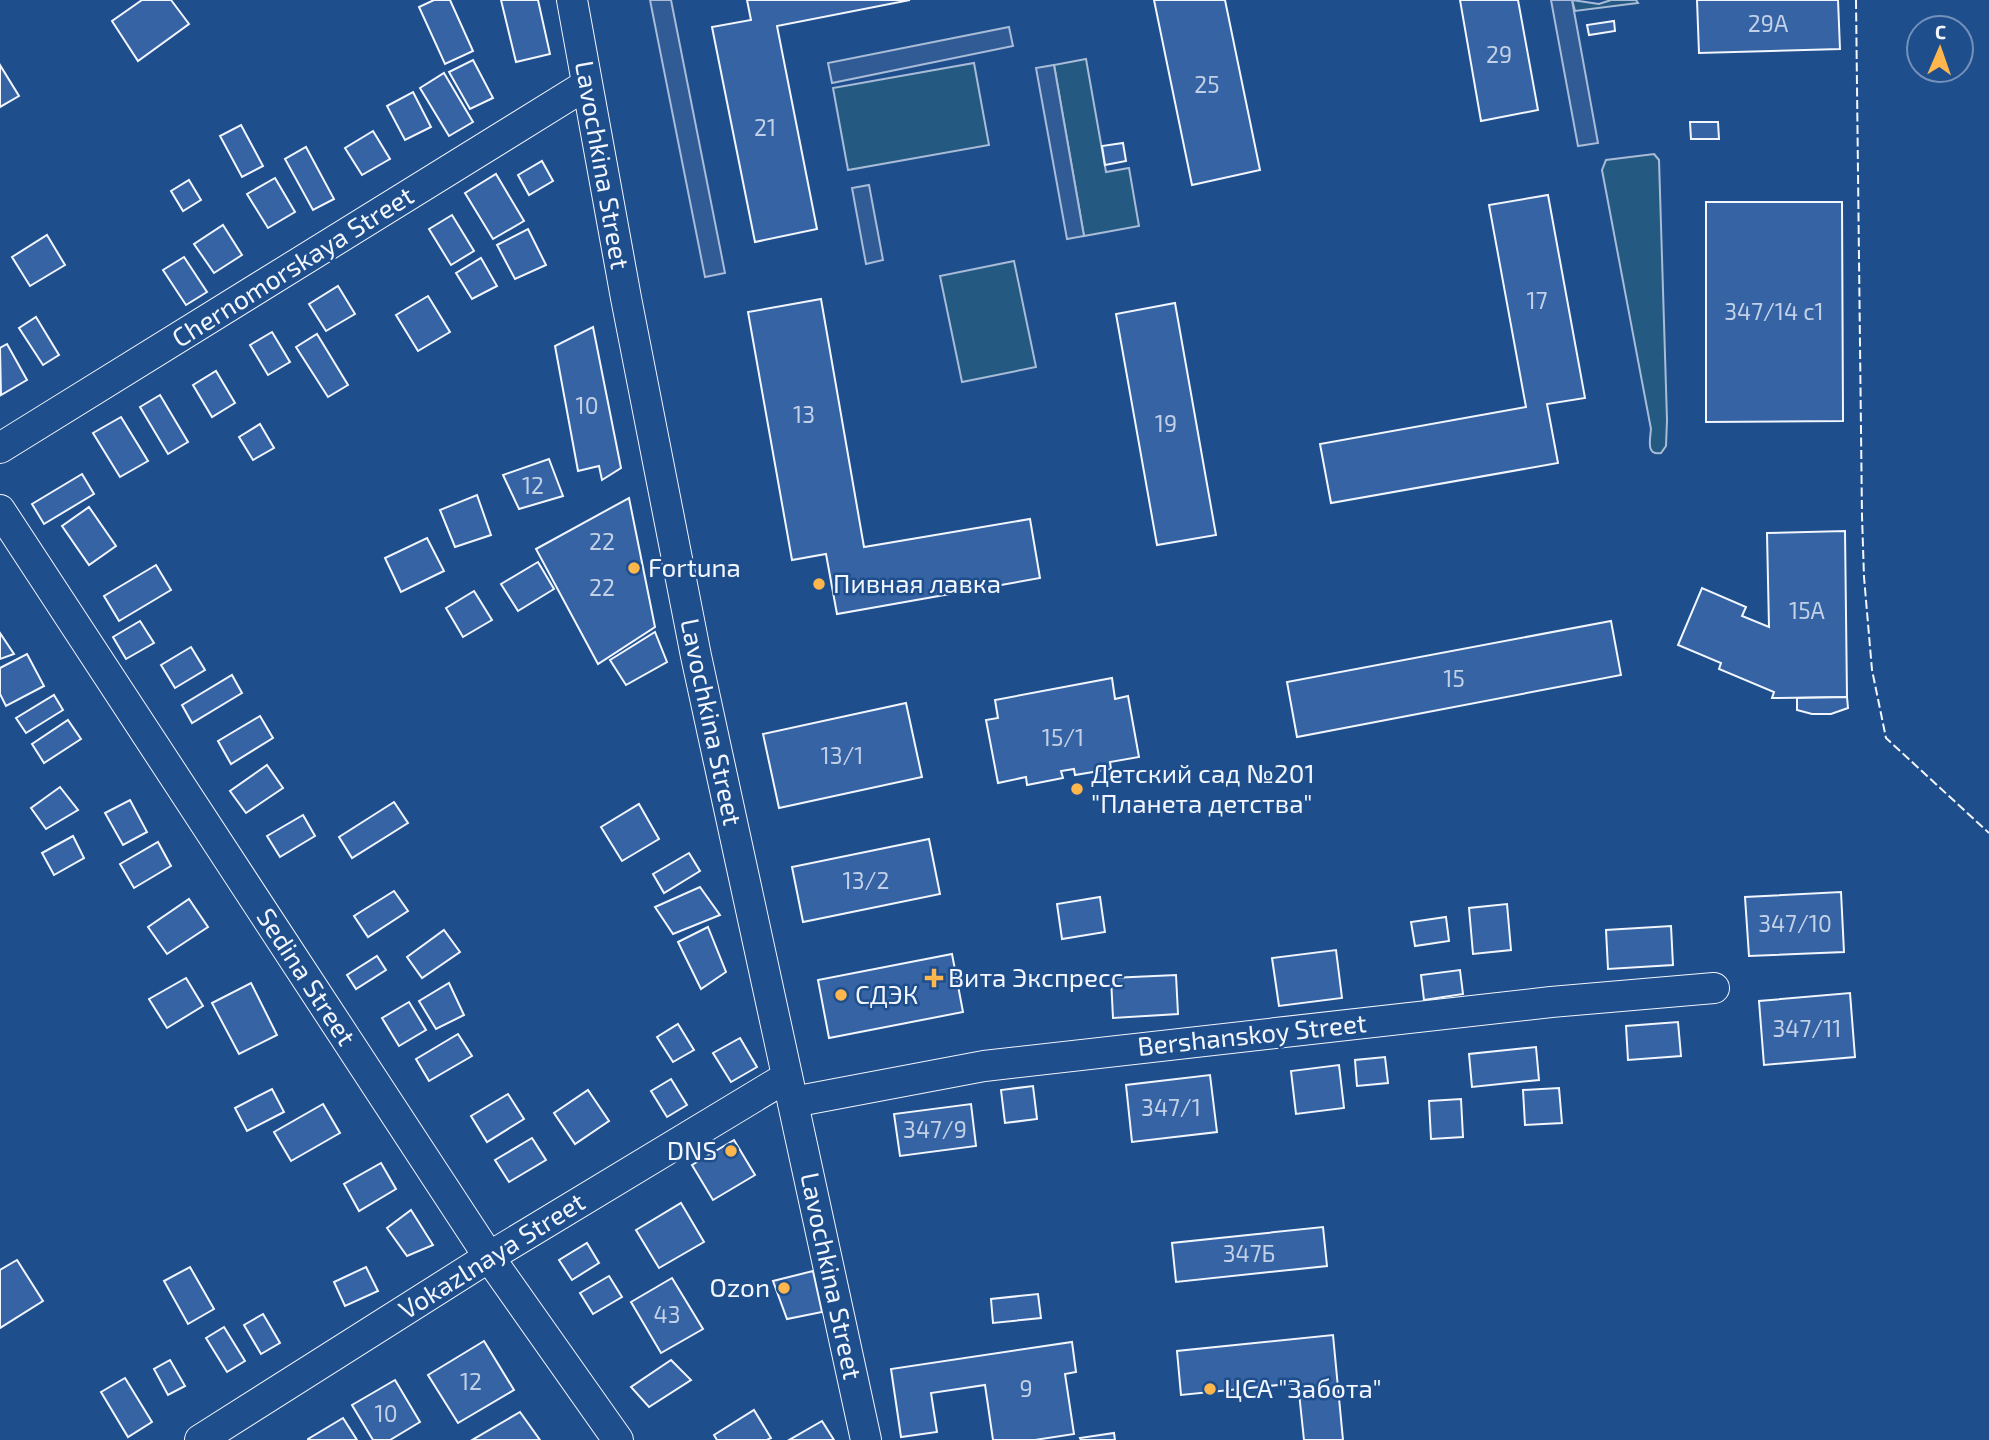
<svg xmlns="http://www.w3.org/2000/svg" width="1989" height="1440" viewBox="0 0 1989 1440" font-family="'Exo 2',sans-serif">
<rect width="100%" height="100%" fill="#1f4e8c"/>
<g fill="#245a82" stroke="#a8bbd7" stroke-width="2">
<path d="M1572,0L1599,4L1611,0H1636L1638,3L1575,11Z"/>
<path d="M1086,59L1106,172L1129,168L1139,226L1084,236L1054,65Z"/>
<path d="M974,63L989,145L848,170L833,88Z"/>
<path d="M1654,154L1659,160L1667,420L1666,446L1661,453C1646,456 1650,440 1651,429L1602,170L1606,160Z"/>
<path d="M1014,261L1036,367L962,382L940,276Z"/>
</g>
<g fill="#305b95" stroke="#a8bbd7" stroke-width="2">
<path d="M650,0H671L725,273L705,277Z"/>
<path d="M1551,0H1572L1598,143L1578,146Z"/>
<path d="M1009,27L1013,46L832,83L828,63Z"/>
<path d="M1054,65L1084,236L1067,239L1036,68Z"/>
<path d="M869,185L883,260L866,264L852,188Z"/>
</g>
<g fill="#3563a3" stroke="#f2f6ff" stroke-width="2">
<path d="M142,0H171L189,24L138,61L112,21Z"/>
<path d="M434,0H450L473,51L445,64L419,7Z"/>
<path d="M501,0H538L550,54L516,62Z"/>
<path d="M747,0H910L777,26L817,229L755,242L712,27L751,20Z"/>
<path d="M1154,0H1225L1260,170L1192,185Z"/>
<path d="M1460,0H1518L1538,110L1481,121Z"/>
<path d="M1697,0H1838L1840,49L1699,53Z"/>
<path d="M1614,21L1615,31L1589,35L1587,25Z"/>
<path d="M473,60L493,98L470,109L449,72Z"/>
<path d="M0,65L19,96L0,107Z"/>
<path d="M444,73L473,122L449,136L420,88Z"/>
<path d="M413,92L431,127L405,140L387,106Z"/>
<path d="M1690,122H1718L1719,139H1691Z"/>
<path d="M241,125L263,166L242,177L220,136Z"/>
<path d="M373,131L390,159L362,175L345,148Z"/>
<path d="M1123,143L1126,161L1105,165L1102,146Z"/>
<path d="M306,147L334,199L313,210L285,159Z"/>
<path d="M542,161L553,181L529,195L518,175Z"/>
<path d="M496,174L524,221L493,239L465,193Z"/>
<path d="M275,178L295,212L268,228L247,194Z"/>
<path d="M189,180L201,200L183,211L171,191Z"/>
<path d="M1548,195L1585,398L1547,404L1558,463L1331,503L1320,444L1526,407L1489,205Z"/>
<path d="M1706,202H1842L1843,421L1706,422Z"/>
<path d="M452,215L474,251L451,265L429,229Z"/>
<path d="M223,225L242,255L214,273L194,244Z"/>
<path d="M528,229L546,265L515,279L497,245Z"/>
<path d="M47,235L65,265L30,286L12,257Z"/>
<path d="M184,257L207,292L186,305L163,270Z"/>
<path d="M481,258L497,286L472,299L456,273Z"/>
<path d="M338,286L355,314L326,331L309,304Z"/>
<path d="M428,296L450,332L418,351L396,315Z"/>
<path d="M821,299L864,547L1030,519L1040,578L837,614L826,554L792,560L748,312Z"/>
<path d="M1175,303L1216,535L1157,545L1116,314Z"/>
<path d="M36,317L59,355L43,365L19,328Z"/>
<path d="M593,327L621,468L602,480L599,466L578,471L555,346Z"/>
<path d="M272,332L290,362L268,375L250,345Z"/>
<path d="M317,334L348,385L328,397L296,347Z"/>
<path d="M7,344L27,380L1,395L0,348Z"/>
<path d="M216,371L235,403L212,417L193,385Z"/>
<path d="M160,395L188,442L168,454L140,407Z"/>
<path d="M121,417L148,461L120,477L93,433Z"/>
<path d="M260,424L274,448L253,460L239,437Z"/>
<path d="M549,459L563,496L519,509L503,475Z"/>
<path d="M82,474L94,494L44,524L32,504Z"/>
<path d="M477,495L491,535L455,547L440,510Z"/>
<path d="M629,498L655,627L598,664L536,549Z"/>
<path d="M89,507L116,546L89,565L62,526Z"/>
<path d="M1845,531L1847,697L1772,698L1774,692L1719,669L1721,663L1678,645L1702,588L1746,607L1742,616L1769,627L1767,533Z"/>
<path d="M427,538L444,571L401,592L385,558Z"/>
<path d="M538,562L554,589L518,611L501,584Z"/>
<path d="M156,565L171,590L119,621L104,596Z"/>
<path d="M474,591L492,620L463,637L446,608Z"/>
<path d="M140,621L154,643L126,659L113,637Z"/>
<path d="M1611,621L1621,675L1297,737L1287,682Z"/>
<path d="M655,632L667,662L626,685L610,660Z"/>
<path d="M0,633L14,654L0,659Z"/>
<path d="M191,647L205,670L175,688L161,665Z"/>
<path d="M27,654L44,686L6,706L0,694V668Z"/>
<path d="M232,675L242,693L192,723L182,705Z"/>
<path d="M1112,678L1115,699L1128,696L1139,757L1110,762L1111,769L1075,775L1074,769L1061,771L1063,778L1027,785L1026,777L998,783L986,720L998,718L995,700Z"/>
<path d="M54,695L63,710L26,733L16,718Z"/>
<path d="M1847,697L1848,708L1831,714H1812L1797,710V698Z"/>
<path d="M906,703L922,777L779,808L763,734Z"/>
<path d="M260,716L273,738L231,764L218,741Z"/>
<path d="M68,720L81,739L44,763L32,744Z"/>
<path d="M267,765L283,788L246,813L230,791Z"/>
<path d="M60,787L78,810L46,829L31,808Z"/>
<path d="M130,800L147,832L123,845L105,813Z"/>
<path d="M394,802L408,823L352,858L339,837Z"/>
<path d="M639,804L659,839L622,861L601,827Z"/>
<path d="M303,815L315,836L280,857L267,836Z"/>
<path d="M73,836L84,858L54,875L42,853Z"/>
<path d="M929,839L940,894L803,922L792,867Z"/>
<path d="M158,842L171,866L134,888L120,864Z"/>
<path d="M689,853L700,871L664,893L653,874Z"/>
<path d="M700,887L720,915L673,934L655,907Z"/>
<path d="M394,891L408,911L368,937L354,916Z"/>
<path d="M1841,892L1844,952L1749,956L1745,897Z"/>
<path d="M1100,897L1105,932L1062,939L1057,904Z"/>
<path d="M189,899L208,927L167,954L148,927Z"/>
<path d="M1507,904L1511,950L1473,954L1469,908Z"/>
<path d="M1446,917L1449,941L1415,946L1411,922Z"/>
<path d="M1671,926L1673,965L1608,969L1606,930Z"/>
<path d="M708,927L726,972L701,989L678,942Z"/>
<path d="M444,930L460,952L422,978L407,957Z"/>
<path d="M1336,950L1342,998L1279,1006L1272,958Z"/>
<path d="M952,954L963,1012L829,1038L818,980Z"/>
<path d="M377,956L386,970L356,989L347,975Z"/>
<path d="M1460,970L1463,994L1424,1000L1421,975Z"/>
<path d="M1176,975L1178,1014L1113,1018L1111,978Z"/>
<path d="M186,978L203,1006L167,1028L149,999Z"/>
<path d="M251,983L277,1035L239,1054L212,1003Z"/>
<path d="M449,983L464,1015L436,1029L419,1001Z"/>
<path d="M1850,993L1855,1057L1764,1065L1759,1001Z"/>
<path d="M409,1002L426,1030L399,1046L382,1018Z"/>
<path d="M1678,1022L1681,1056L1628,1060L1626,1026Z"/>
<path d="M678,1024L694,1050L673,1062L657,1037Z"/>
<path d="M458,1034L472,1056L429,1081L416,1059Z"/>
<path d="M740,1038L757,1067L731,1082L713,1053Z"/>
<path d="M1536,1047L1539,1080L1472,1087L1469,1054Z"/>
<path d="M1385,1057L1388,1083L1357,1086L1355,1060Z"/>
<path d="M1339,1065L1344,1108L1296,1114L1291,1071Z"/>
<path d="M1210,1075L1217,1132L1132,1142L1126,1085Z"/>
<path d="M671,1079L687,1105L667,1117L651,1091Z"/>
<path d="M1033,1086L1037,1119L1005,1123L1001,1090Z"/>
<path d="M1559,1088L1562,1123L1525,1125L1523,1090Z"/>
<path d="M272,1089L284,1112L247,1131L235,1108Z"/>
<path d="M588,1090L609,1121L575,1144L554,1113Z"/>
<path d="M508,1094L524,1119L487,1142L471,1116Z"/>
<path d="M1461,1099L1463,1137L1431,1139L1429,1101Z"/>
<path d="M323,1104L340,1133L291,1161L274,1132Z"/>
<path d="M971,1104L976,1146L900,1156L894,1114Z"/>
<path d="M532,1138L546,1160L509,1182L495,1160Z"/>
<path d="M734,1140L755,1175L713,1200L692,1165Z"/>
<path d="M381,1163L396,1189L359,1211L344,1184Z"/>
<path d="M681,1203L704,1242L659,1268L636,1230Z"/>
<path d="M411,1210L433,1245L407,1256L387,1228Z"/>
<path d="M1323,1227L1327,1266L1176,1282L1172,1243Z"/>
<path d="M587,1243L599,1263L572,1280L559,1260Z"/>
<path d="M17,1260L43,1301L0,1328V1270Z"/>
<path d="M190,1267L214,1309L188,1324L164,1281Z"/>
<path d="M366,1267L378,1291L345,1306L334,1282Z"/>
<path d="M813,1271L822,1312L787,1319L773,1281Z"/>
<path d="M609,1276L622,1297L593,1314L580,1293Z"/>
<path d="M672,1278L703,1329L661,1353L631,1302Z"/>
<path d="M1038,1294L1041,1318L993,1323L991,1299Z"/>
<path d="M263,1314L280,1343L261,1354L244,1325Z"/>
<path d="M224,1327L245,1361L227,1372L206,1338Z"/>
<path d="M1333,1335L1343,1440H1304L1298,1383L1181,1395L1177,1351Z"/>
<path d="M484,1341L514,1390L458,1423L428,1375Z"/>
<path d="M1072,1342L1076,1372L1065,1374L1074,1434L1035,1440H993L985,1385L931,1393L937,1432L901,1437L891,1369Z"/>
<path d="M170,1360L185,1386L168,1395L154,1369Z"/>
<path d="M671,1360L691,1380L649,1407L631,1387Z"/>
<path d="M125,1378L152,1422L128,1437L101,1392Z"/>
<path d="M395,1380L420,1422L390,1440H373L352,1405Z"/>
<path d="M754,1410L771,1438L767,1440H717L714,1435Z"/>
<path d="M520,1412L540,1440H472Z"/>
<path d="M343,1418L357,1440H308V1439Z"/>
<path d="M822,1421L834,1440H789Z"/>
<path d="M1114,1433L1115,1440H1081L1080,1438Z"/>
</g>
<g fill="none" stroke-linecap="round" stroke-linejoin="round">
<defs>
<g id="minor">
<path d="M572,0L626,298L696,656L866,1440"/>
<path d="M0,448L586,85"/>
<path d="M0,510L489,1257L618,1440"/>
<path d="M793,1102L984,1066L1551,1002L1714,988"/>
<path d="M200,1440L489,1257L787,1077"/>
</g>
</defs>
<use href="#minor" stroke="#f2f6ff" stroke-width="32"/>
<use href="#minor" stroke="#1f4e8c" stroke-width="30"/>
<path stroke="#f2f6ff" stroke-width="2" stroke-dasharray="9 3.5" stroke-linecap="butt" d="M1856,0L1862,516L1864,577L1872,670L1886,738L1989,833"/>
</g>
<g fill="#ffb74d" stroke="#1f4e8c" stroke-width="2.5">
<circle cx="634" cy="568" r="7"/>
<circle cx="819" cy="584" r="7"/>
<circle cx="1077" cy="789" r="7"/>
<path d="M930.5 967.5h7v7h7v7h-7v7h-7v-7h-7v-7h7z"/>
<circle cx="841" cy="995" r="7"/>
<circle cx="731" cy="1151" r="7"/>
<circle cx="784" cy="1288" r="7"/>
<circle cx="1210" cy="1389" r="7"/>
</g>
<g text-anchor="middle" stroke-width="5" stroke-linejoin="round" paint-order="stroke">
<g font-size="23" fill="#c3d1e8">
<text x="1768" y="32">29А</text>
<text x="1499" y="63">29</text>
<text x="1207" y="93">25</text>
<text x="765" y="136">21</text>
<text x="1537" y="309">17</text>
<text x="1774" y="320">347/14 с1</text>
<text x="587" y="414">10</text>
<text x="804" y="423">13</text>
<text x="1166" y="432">19</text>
<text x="533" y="494">12</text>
<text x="602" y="550">22</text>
<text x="602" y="596">22</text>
<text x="1807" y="619">15А</text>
<text x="1454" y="687">15</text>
<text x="1063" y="746">15/1</text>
<text x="842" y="764">13/1</text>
<text x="866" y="889">13/2</text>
<text x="1795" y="932">347/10</text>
<text x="1807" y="1037">347/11</text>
<text x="1171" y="1116">347/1</text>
<text x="935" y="1138">347/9</text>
<text x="1249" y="1262">347Б</text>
<text x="667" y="1323">43</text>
<text x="471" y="1390">12</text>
<text x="1026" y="1397">9</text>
<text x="386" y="1422">10</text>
</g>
<g font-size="26" fill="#f2f6ff" stroke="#1f4e8c">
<text transform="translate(602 165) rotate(80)" y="9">Lavochkina Street</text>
<text transform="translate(293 267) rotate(-32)" y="9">Chernomorskaya Street</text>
<text transform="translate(711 722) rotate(78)" y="9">Lavochkina Street</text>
<text transform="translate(306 977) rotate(57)" y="9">Sedina Street</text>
<text transform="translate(1252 1035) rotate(-6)" y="9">Bershanskoy Street</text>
<text transform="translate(492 1256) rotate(-32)" y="9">Vokazlnaya Street</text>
<text transform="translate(831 1276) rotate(78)" y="9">Lavochkina Street</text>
</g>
<g font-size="26" fill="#f2f6ff" stroke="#1f4e8c" text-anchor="start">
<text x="648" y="577">Fortuna</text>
<text x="833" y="593">Пивная лавка</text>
<text x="1091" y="783">Детский сад №201<tspan x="1091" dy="30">"Планета детства"</tspan></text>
<text x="948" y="987">Вита Экспресс</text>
<text x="855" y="1004">СДЭК</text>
<text x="717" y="1160" text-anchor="end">DNS</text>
<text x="770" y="1297" text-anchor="end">Ozon</text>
<text x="1224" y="1398">ЦСА "Забота"</text>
</g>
</g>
<g transform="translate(1940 49) rotate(2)"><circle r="33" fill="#1f4e8c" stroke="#7391ba" stroke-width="2"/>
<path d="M0-5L12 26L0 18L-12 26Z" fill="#ffb74d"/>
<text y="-10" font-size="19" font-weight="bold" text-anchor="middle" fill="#f2f6ff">С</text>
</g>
</svg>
